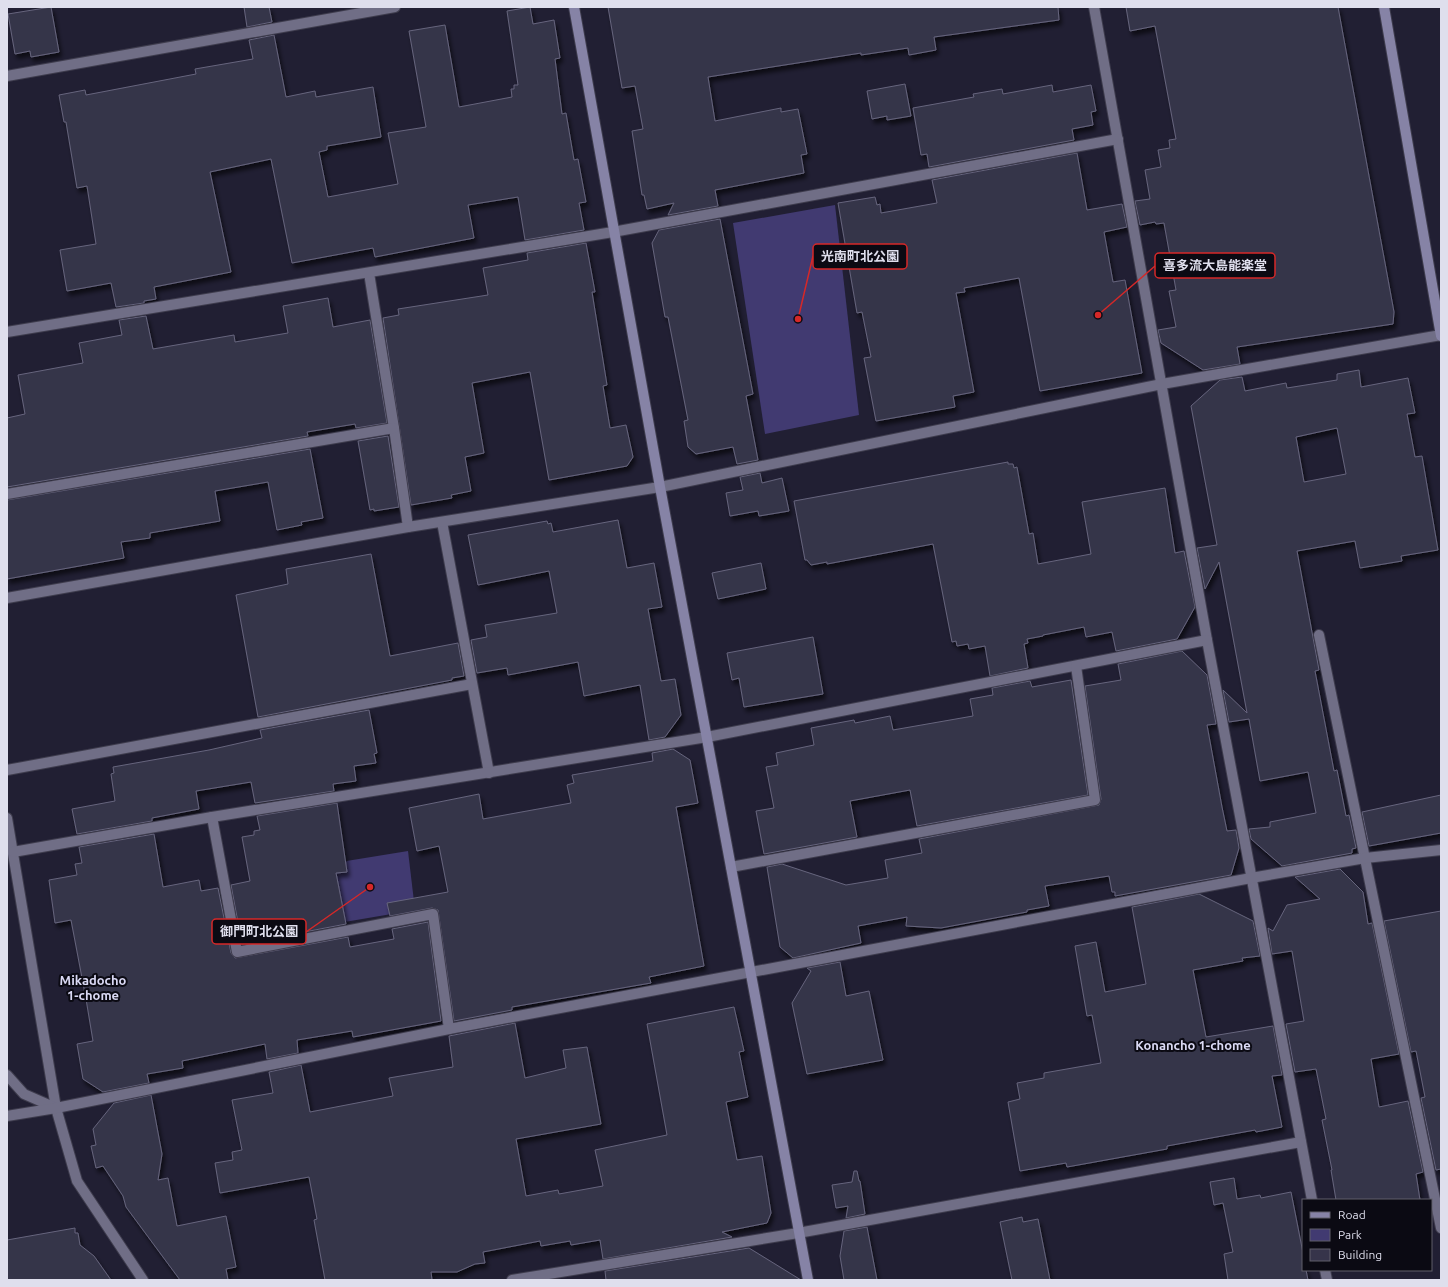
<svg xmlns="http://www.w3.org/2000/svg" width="1448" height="1287" viewBox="0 0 1448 1287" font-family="Ubuntu,'Noto Sans JP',sans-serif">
<defs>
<filter id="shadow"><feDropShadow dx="2.5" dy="4.5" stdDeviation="2" flood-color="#0009"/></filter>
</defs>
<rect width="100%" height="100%" fill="#211f33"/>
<g fill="#413a71">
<path d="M835,205L859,415L765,434L733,223Z"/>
<path d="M408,851L415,910L327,925L328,864Z"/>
</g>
<g fill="#36344a" stroke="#66657d" fill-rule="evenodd" filter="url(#shadow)">
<path d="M51,7L59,52L31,57L30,51L15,54L8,14Z"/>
<path d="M244,7H269L272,22L247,27Z"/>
<path d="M530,7L533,24L554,20L560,58L555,59L562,114L566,113L574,160L578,159L586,202L579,203L584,230L525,240L518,197L468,205L474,238L375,257L373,248L292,263L271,159L210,172L231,272L154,287L156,299L144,301V303L116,307L111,283L67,291L60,250L96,244L87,186L77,188L66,122H64L59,95L85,90L86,95L196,74L195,69L253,59L249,40L274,35L286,97L315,91L316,97L373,87L381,137L327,146V150L319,152L328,197L398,184L388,133L426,127L409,31L445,25L459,107L512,97L511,89H514V85H518L507,11Z"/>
<path d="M608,7H1058L1059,20L934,37L936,50L909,55L908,48L861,55V53L708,77L715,121L781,108V112L798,109L807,154L801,155L804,173L715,190L718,206L668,215L674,203L647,209L644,195H642L632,131L643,129L635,86L622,88Z"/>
<path d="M1126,7H1338L1394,312L1393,324L1237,347L1240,364L1203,370L1161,343L1158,330L1176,327L1169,291L1176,290L1164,223L1156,224L1155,222L1140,225L1135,201L1150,199L1145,170L1161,167L1158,150L1170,148L1169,140L1176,139L1155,26L1130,31Z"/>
<path d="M905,84L911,116L887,120V116L872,119L867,91Z"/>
<path d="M1052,85L1053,92L1091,85L1096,111L1091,112L1093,125L1072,129L1074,140L929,167L927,154L921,155L913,108L974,97L973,94L1002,89L1003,94Z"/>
<path d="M1077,153L1087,210L1122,204L1127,227L1104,232L1113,282L1125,280L1142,373L1040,391L1019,278L964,288L965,292L956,293L974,392L953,396L955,407L876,421L864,358L871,357L862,312L857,313L838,203L875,197L877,205L880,204L881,213L937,203L932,180Z"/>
<path d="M720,219L753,394L746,396L758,460L737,464L733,447L696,454L688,447L684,421L688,420L668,317H665L652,243L659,230Z"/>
<path d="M586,243L595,292H592L607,385L603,386L610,428L626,425L633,457L627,466L549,480L530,372L472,383L484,453L465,457L471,491L451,495L452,498L411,505L383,318L399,315L398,309L488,295L483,268L528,260L527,253Z"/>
<path d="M328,298L333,327L370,320L387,423L356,428L355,424L307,432L308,436L7,487V418L25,414L18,375L83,363L79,343L122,335L119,320L146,316L153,349L234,335L235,342L288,333L283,306Z"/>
<path d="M1359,370L1361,387L1408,378L1415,413L1407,414L1415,457L1422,456L1438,550L1401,556L1402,561L1360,568L1355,541L1297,551L1319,670L1315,671L1334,771L1337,770L1346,816L1349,815L1356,848L1352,849V853L1282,866L1251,839L1249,829L1270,827V822L1316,813L1308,772L1260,781L1249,719L1229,722L1223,690L1247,713L1219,562L1205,589L1197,548L1217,545L1191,406L1220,380L1242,377L1245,391L1286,383L1287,388L1337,380V374ZM1337,428L1346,474L1304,482L1296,437Z"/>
<path d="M388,436L399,507L374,511V509L370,510L358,441Z"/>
<path d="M310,449L323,518L301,522L302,525L277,530L268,482L215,491L220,521L150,533V538L121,542L124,558L7,579V500Z"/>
<path d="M1008,462V464H1013L1014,468L1017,467L1029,534L1033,533L1038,564L1091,554L1082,502L1165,488L1175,553L1184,551L1195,607L1177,639L1116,651L1112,632L1086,637L1084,627L1043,635V636L1027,639L1028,643L1024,644L1028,668L990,676L985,646L969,649L968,644L957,646L956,641L952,642L933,544L827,564V562L811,565L807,560H805L794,501Z"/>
<path d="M760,473L762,483L782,478L789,511L759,516L758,511L730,516L726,493L743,490L740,477Z"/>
<path d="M618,520L627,568L654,563L662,607L648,609L661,681L675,679L681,715L665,737L649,740L640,685L584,696L578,662L508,675L507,668L477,673L471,640L487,637L485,625L557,613L549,571L478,585L468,535L547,521L548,524L551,523L553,532Z"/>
<path d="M371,554L390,656L458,643L464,676L452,678V680L258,717L236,595L288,584L286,569Z"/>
<path d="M761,563L766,589L718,599L712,573Z"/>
<path d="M813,637L823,694L744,707L739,678L732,680L727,653Z"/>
<path d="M1182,651L1207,675L1216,724L1207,725L1222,807L1227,831L1236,830L1239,848L1231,875L1115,896V892H1112L1109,876L1045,886L1049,906L1027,910V912L941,928L906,926L907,917L858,926L861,943L793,958L780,947L767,867L782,864L846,885L888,878L885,860L922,853L919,839L1099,805L1101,799L1085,686L1121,680L1118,664Z"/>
<path d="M1071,680L1088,795L917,826L910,790L850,801L857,837L764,854L756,811L774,808L766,767L778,765L776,753L814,745L811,728L854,720L855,723L890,716L893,730L973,716L970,699L993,695L992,688L1030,681L1032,687Z"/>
<path d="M369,710L377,753L374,754L376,763L354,766L356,781L333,784L334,791L255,803L251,782L196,791L199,809L152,818V821L77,834L72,809L115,801L111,774L114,773L113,767L209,750L262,738L260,730Z"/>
<path d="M673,749L690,760L698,803L676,807L704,966L649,977L651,983L512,1007V1010L454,1021L438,910L432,908L390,916L387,903L448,892L439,846L417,851L409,808L479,794L483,819L571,803L567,785L574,783L572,775L653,761L652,753Z"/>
<path d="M1441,795V833L1369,846L1362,812Z"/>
<path d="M337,803L347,872L336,873L346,924L242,944L231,885L250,881L242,837L254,835V831L260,830L257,816Z"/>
<path d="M154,834L163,887L199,880L201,891L218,888L231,953L235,958L348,937L350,947L394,939L392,929L428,922L441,1021L353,1037L352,1031L297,1040L298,1053L267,1059L265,1044L182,1061L183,1068L147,1074L149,1083L103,1092L83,1079L77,1044L93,1041L86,999L71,920L55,923L49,880L77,875L75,864L82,863L79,847Z"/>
<path d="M1340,869L1363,892L1368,924L1372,923L1399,1054L1371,1059L1379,1107L1408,1101L1423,1172L1416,1174L1420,1200H1336L1331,1170H1332L1322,1120L1326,1119L1316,1069L1295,1072L1286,1024L1304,1021L1292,951L1272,954L1268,928L1273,931L1287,905L1320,899L1295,877Z"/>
<path d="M1199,894L1253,921L1260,956L1242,958L1243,961L1193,970L1206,1037L1273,1026L1282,1075L1272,1076L1282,1127L1256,1132L1255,1130L1167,1146V1149L1067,1167L1066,1163L1020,1171L1008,1102L1020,1099L1017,1083L1044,1078V1073L1101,1063L1092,1015L1087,1016L1075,946L1096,942L1105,992L1146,984L1132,907Z"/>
<path d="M1441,911V1169L1436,1170L1421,1098L1425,1097L1417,1056L1416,1051L1411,1052L1384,921Z"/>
<path d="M840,962L846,996L869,991L883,1060L807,1074L792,1003L811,971L807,968Z"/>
<path d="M734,1007L744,1051L739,1052L748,1097L726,1102L737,1160L762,1156L771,1213L767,1223L722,1232L732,1237L603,1259L600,1240L571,1245L570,1241L541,1246L540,1241L483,1252L485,1263L475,1264L457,1272H431L432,1280H325L314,1220L317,1219L309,1177L220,1193L215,1163L233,1160L232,1152L242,1150L232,1100L273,1093L269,1072L301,1065L310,1112L393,1096L389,1078L453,1067L449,1036L515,1023L525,1078L566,1068L563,1050L587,1047L601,1124L516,1139L526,1196L558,1190L559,1194L603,1186L595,1150L667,1135L647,1024Z"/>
<path d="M151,1095L162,1154L158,1180L168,1178L177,1226L226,1216L236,1267L226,1269L228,1280H180L126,1207L123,1196L103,1166L96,1168L91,1146L96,1145L93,1129L114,1103Z"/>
<path d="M854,1171H857L859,1181H860L865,1214L846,1218L848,1206L836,1208L832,1185L852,1182Z"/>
<path d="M1234,1178L1237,1199L1260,1195L1261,1198L1291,1192L1303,1253V1270H1306L1308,1280H1228L1224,1254L1233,1252L1223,1203L1214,1205L1210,1182Z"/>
<path d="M1022,1217L1023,1222L1038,1219L1050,1280H1012L1000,1222Z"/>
<path d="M867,1227L877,1280H844L840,1256L844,1231Z"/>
<path d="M75,1228V1233H78L80,1245L94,1256L111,1280H7V1240Z"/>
<path d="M749,1248L801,1280H606L605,1271Z"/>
</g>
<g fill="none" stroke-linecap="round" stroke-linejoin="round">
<defs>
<g id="street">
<path d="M1094,7L1207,640L1312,1200"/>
<path d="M7,76L395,7"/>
<path d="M369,273L394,428L408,527"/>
<path d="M7,332L613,232L1118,139"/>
<path d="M7,494L394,428"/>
<path d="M442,522L489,773"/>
<path d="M7,598L408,527L660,487L1162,384L1441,335"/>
<path d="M1319,635L1441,1228"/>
<path d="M7,770L472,684"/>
<path d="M212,817L237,952L433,914L449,1029"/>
<path d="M7,818L56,1108L77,1181L143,1280"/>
<path d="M13,852L212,817L707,737L1207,640"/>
<path d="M731,867L1095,800L1076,666"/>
<path d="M7,1075L24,1094L56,1108"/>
<path d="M7,1116L56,1108L449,1029L1251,878L1365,858L1441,850"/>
<path d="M1325,1270L1327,1280"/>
<path d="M512,1280L798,1233L1301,1142"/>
</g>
<g id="secondary">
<path d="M574,7L660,487L808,1280"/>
<path d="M1384,7L1441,336"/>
</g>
</defs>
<use href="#street" stroke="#3e3c4d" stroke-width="12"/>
<use href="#secondary" stroke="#3e3c4d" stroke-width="12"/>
<use href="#street" stroke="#706e86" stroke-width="10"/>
<use href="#secondary" stroke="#8683a6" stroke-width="10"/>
</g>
<g text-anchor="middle" stroke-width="4" stroke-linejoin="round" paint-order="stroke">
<g font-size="13" font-weight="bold" fill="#dad9f4" stroke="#0b0a13">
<text x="93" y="985">Mikadocho<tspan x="93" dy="15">1-chome</tspan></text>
<text x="1193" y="1050">Konancho 1-chome</text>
</g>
</g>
<path fill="none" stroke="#d62828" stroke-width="1.5" d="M798 319L813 256M1098 315L1155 266M370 887L306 932"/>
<g fill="#d62828" stroke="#0b0a13" stroke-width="1.5">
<circle cx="798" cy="319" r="4"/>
<circle cx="1098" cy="315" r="4"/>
<circle cx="370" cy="887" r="4"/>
</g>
<g fill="#0b0a13" stroke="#d62828" stroke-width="1.5">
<rect x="813" y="244" width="94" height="25" rx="4"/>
<rect x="1155" y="253" width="120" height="25" rx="4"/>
<rect x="212" y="919" width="94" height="25" rx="4"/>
</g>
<g font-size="13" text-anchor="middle" font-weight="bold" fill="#dfdfed">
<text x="860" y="261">光南町北公園</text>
<text x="1215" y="270">喜多流大島能楽堂</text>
<text x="259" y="936">御門町北公園</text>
</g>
<rect width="1448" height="1287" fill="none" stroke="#dfdfed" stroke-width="16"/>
<rect x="1302" y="1199" width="130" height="72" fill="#0b0a13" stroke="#605f6a"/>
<rect x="1310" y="1212" width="20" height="6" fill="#8683a6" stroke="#605f6a"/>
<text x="1338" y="1219" font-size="12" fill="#dfdfed">Road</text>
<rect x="1310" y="1229" width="20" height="12" fill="#413a71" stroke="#605f6a"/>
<text x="1338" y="1239" font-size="12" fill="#dfdfed">Park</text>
<rect x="1310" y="1249" width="20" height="12" fill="#36344a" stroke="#605f6a"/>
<text x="1338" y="1259" font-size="12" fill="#dfdfed">Building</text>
</svg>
